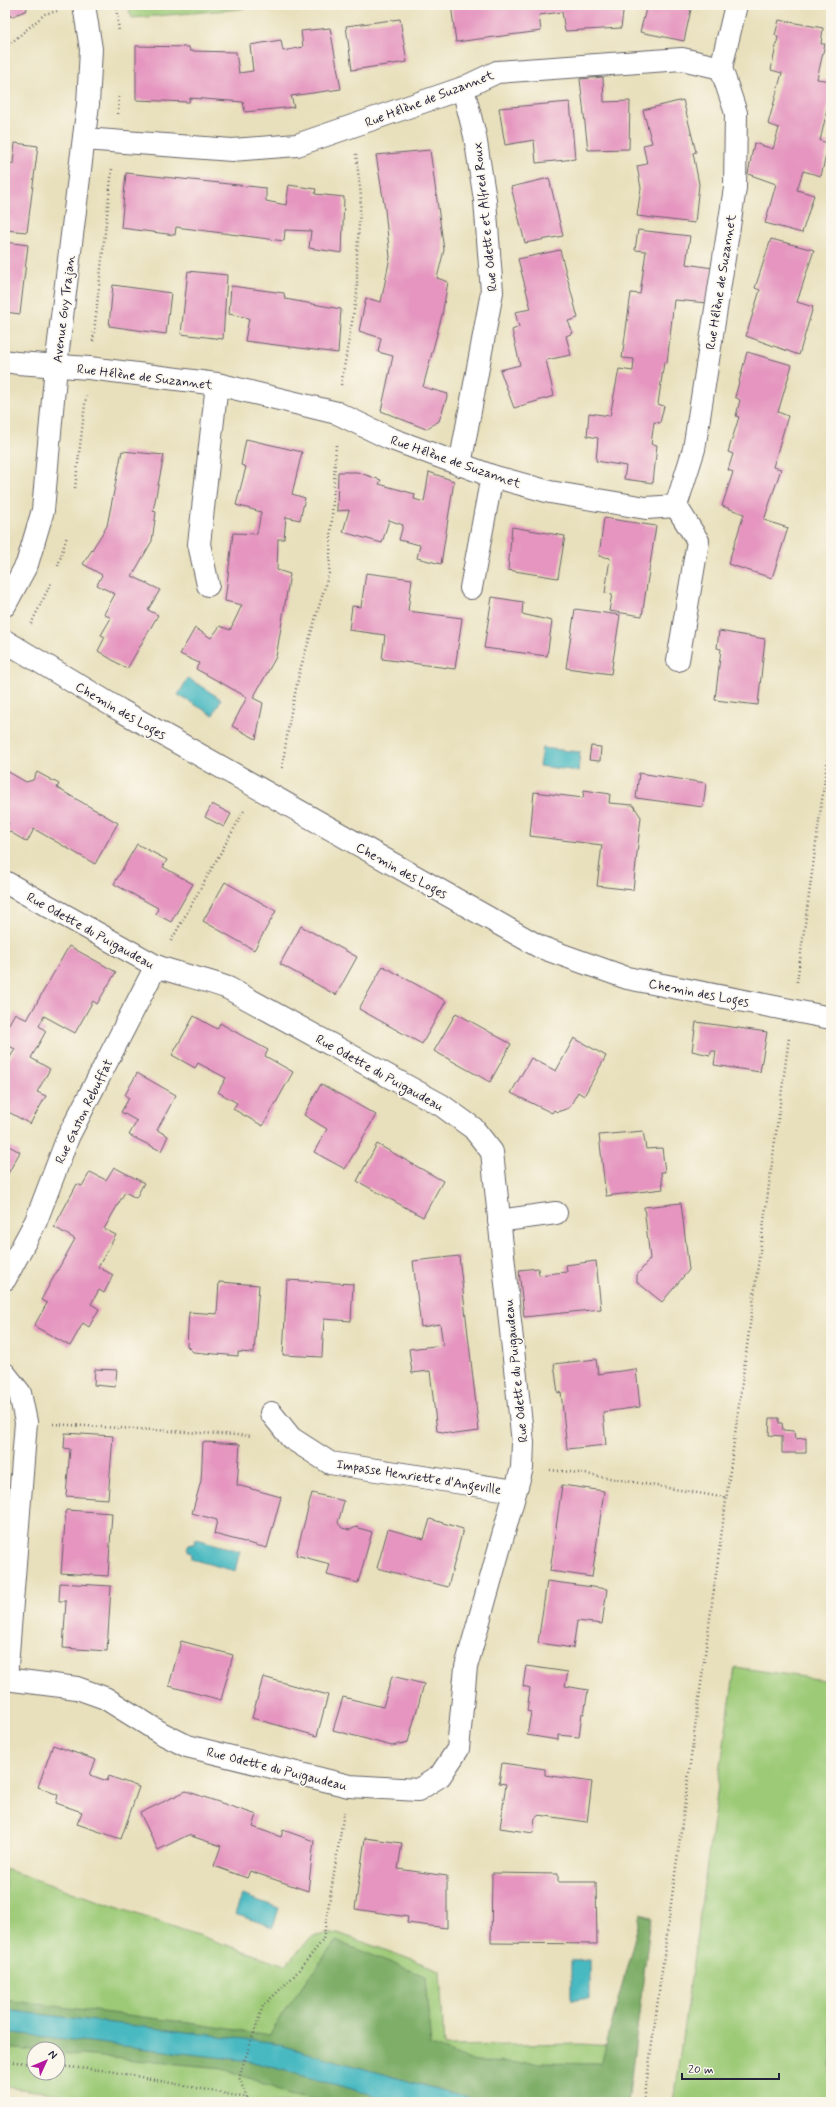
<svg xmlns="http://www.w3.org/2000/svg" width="836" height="2107" viewBox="0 0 836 2107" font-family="Mynerve,sans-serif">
<rect width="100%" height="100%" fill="#fbf7ec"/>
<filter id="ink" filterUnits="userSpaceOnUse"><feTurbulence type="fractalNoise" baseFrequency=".025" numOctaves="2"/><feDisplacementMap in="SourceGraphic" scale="8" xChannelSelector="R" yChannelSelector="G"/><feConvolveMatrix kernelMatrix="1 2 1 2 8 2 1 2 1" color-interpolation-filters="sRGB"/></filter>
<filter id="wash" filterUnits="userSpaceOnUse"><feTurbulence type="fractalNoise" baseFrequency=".012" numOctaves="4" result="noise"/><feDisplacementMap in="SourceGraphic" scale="16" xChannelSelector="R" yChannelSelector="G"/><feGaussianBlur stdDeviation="0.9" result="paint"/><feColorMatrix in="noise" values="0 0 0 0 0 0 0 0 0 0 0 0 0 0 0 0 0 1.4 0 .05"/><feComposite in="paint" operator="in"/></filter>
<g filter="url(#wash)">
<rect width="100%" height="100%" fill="#e8e0bc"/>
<g fill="#9dca77" stroke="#607659" fill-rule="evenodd">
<path d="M127,5H256L240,9L132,18Z"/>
<path d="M735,1667L831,1681V2102H673Z"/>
<path d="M5,1869L285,1965L313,1936L338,1933L440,1970L444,2046L582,2044L610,2046L625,2102H120L5,2087ZM34,2049H58V2073H34Z"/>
</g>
<path fill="#7eae68" stroke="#506852" d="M641,1914L651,1917L628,2102H325L289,2094L223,2068L58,2053V2049H34V2051L5,2048V2000L175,2021L270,2035L282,2014L336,1941L425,1976L431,2046L475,2062L601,2064Z"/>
<g fill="#4ab9c1" stroke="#366e7e">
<path d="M188,678L221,699L213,715L178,695Z"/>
<path d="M542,748L580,752L578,771L539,766Z"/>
<path d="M196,1539L240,1551L235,1571L191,1559L192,1555L187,1549L189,1545L195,1543Z"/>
<path d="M242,1895L279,1908L273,1927L235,1914Z"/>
<path d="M590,1960V1999H571V1961Z"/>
<path d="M5,2010L269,2042L483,2102H399L249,2061L5,2032Z"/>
</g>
<g id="blocks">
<g fill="#e595bf">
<path d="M5,5H26L27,10L11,17Z"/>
<path d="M451,5H624L621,28L565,31L562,12L539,15L541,31L456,42Z"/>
<path d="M647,5H692L684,41L640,32Z"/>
<path d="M400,19L407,62L352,70L346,26Z"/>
<path d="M779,20L823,28L821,44H825L817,79L831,81V93L820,141L829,143L821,176L803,171L797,190L814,195L802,233L765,223L776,184L748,174L754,143L773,149L779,128L768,124L782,73L771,70L778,37L775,35Z"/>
<path d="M330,28L341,89L291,96L294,107L245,112L243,102L190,98L189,102L136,100V46L189,47L190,51L236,52L239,73L253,71L250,45L281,40L283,51L303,47L301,31Z"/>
<path d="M603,77L604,102L630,101L629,149L588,150L580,79Z"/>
<path d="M683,100L696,152L693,153L699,184L695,223L637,216L641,188L637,166L647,164L643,145L652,143L643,110Z"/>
<path d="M570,102L575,159L536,163L534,140L505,145L499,108Z"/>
<path d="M15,143L38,146L27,232L5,230V163L13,164Z"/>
<path d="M430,150L444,250L437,278L448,282L442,315L423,387L448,394L439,421L426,429L381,411L393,356L378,352L381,338L359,331L366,298L381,302L390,257L385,210L376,155Z"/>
<path d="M126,173L266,188V201L286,205L289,185L316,189L315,194L344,197L342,253L309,248L311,231L285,230L284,241L176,227L175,235L121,228Z"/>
<path d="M549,178L563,236L525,243L511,187Z"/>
<path d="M638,230L690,236L686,264L713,268L708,303L674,300L667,363L664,362L658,404L664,406L660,423L654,422L651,444L657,445L653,483L624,479L626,466L596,461L598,438L587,436L589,413L610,416L619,369L633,371L634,359L622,358L631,293L640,294L646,251L635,250Z"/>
<path d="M771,239L814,250L797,302L813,307L799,355L746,336L760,290L755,288Z"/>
<path d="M5,242L28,245L20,314L5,312Z"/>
<path d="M560,250L578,318L568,321L573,333L566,336L571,355L546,360L554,396L514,408L500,370L520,365L512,330L519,327L515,312L531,309L518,259Z"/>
<path d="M188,271L227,275L223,339L181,334Z"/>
<path d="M113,285L171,293L166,334L109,326Z"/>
<path d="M231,286L284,293L285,299L341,309L338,353L245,341L249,318L229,314Z"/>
<path d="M747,352L792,365L778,412L788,416L773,467L781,469L764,520L788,528L772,578L728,564L744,514L722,506L733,472L728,470L733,454L728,452L739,417L736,416L740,400L735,397Z"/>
<path d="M246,439L302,452L292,494L305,498L300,520L286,517L284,539H278L277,570L290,574L276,657L253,698L263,703L256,739L232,726L247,697L196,669L199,663L180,654L195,628L211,638L220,626L230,630L242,605L225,601L233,533L257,534L261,512L236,505L246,467L241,465Z"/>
<path d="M122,451L164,455L153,511L156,512L152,541L132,576L160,590L148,610L158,615L127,669L98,651L105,637L101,635L111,618L104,614L115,594L97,585L102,575L83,564L107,526Z"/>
<path d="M338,472H357L381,480L379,484L415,494L414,499L424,502L429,472L454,481L441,564L417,558L420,545L399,540L403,525L389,520L382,543L343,532L349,510L337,511Z"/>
<path d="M604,518L656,526L642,616L609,611L612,594L605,593L610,558L599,556Z"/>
<path d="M512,527L565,536L558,578L508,570Z"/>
<path d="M366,573L412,579L408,611L462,618L455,669L382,659L385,635L349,630L352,606L361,607Z"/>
<path d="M492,597L523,602L522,614L552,621L547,656L484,648Z"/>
<path d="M575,609L620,615L611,674L566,668Z"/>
<path d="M719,631L765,639L758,705L715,700L721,649L717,648Z"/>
<path d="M591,746L601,747L600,761L589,760Z"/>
<path d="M5,770L26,782L33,780L37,772L59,784L57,788L118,823L95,864L34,829L27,842L5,829L9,823L5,822Z"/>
<path d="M639,773L706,783L703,807L636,798Z"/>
<path d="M584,790L610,794L609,803L633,805L641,817L633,890L597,886L602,845L530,836L534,792L583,798Z"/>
<path d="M212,804L231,814L224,827L205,817Z"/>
<path d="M137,844L167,860L163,867L193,884L171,922L156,914L158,908L114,884Z"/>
<path d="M225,882L276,911L254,950L203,921Z"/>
<path d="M301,926L357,957L336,995L280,964Z"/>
<path d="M69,946L116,972L97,1004L93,1001L75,1033L44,1016L39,1026L46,1031L31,1058L50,1069L37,1092L46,1096L30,1124L5,1110V1066L15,1049L5,1044V1031L15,1013L27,1020Z"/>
<path d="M383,966L446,1001L422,1044L359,1009Z"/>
<path d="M456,1013L511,1044L490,1082L434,1051Z"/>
<path d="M194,1016L217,1029L220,1023L232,1030L268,1050L265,1056L293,1072L263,1126L233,1109L237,1103L218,1092L226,1078L198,1063L195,1068L172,1055Z"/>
<path d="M696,1022L767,1032L760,1072L714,1065L716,1051H711L710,1055L692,1051Z"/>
<path d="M574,1038L606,1056L584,1096L578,1092L569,1108L557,1112L554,1110L552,1113L511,1093L531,1058L556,1071Z"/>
<path d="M137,1073L176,1095L157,1130L168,1136L161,1151L129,1135L137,1121L121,1112L129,1098L125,1095Z"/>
<path d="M321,1084L376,1115L345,1169L314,1152L327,1129L304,1115Z"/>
<path d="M643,1131L646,1149L662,1148L665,1172H661L663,1189L606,1196L599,1135Z"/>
<path d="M5,1144L20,1152L5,1179Z"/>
<path d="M377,1144L443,1181L423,1217L357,1181Z"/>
<path d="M114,1167L144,1183L136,1198L125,1192L104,1229L116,1235L98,1267L113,1275L104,1293L99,1290L91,1304L99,1309L89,1327L83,1323L70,1346L34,1326L47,1303L41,1300L75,1239L54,1227L77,1184L82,1186L90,1172L106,1180Z"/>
<path d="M681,1203L689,1270L662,1302L637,1282V1275L650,1259L644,1207Z"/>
<path d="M459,1256L479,1431L455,1434L437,1431L430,1371L412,1373L409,1349L443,1345L440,1324L421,1327L413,1261Z"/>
<path d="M596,1261L601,1309L524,1317L519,1270L538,1268L539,1275L556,1273L567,1272L566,1265Z"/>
<path d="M287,1280L353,1284L351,1321L324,1319L322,1357L283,1355Z"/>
<path d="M219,1282L259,1285L254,1353L238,1352V1356L193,1352L187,1346L189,1312L217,1314Z"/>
<path d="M596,1359L598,1374L636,1369L640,1407L603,1412L606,1445L567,1449L561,1392L558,1393L554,1364Z"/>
<path d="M95,1369L117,1370L115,1387L94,1385Z"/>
<path d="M770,1418H779V1423H782L783,1430L794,1431L795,1439L806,1438V1453H782V1436L769,1435Z"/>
<path d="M65,1433L113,1436L108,1499L66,1496L70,1449L64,1448Z"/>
<path d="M203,1442L240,1444L237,1485L281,1497L267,1548L214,1534L217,1520L192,1513L201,1481Z"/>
<path d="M562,1485L604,1491L592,1577L550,1571Z"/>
<path d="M312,1493L344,1501L338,1523L342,1528L350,1530L356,1527L372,1532L358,1583L327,1575L330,1564L296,1555Z"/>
<path d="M66,1510L112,1513L108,1576L61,1573Z"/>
<path d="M430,1519L463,1529L448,1587L377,1568L388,1529L424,1539Z"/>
<path d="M547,1581L607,1589L602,1624L577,1621L573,1648L538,1643Z"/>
<path d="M60,1583L111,1586L107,1651L63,1648L66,1601H59Z"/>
<path d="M181,1641L233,1655L221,1700L169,1686Z"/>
<path d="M526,1666L568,1672L565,1686L588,1690L584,1714L582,1713L579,1737L558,1735V1740L527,1735L531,1712L527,1711L530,1688L523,1686Z"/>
<path d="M392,1676L424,1684L408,1742L392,1746L333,1730L343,1697L383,1707Z"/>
<path d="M263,1677L328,1695L317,1736L252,1718Z"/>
<path d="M53,1745L96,1760L90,1775L107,1781L109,1776L139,1787L121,1839L77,1824L82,1812L56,1803L58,1795L38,1787Z"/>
<path d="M502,1763L545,1769V1775L592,1782L587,1822L539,1815L535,1818L533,1833L500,1828L506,1784L499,1783Z"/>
<path d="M186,1791L257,1815L253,1827L281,1837L283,1830L314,1841L308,1891L250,1871L247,1878L214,1866L221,1846L188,1835L158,1850L140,1813Z"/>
<path d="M365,1838L402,1843L398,1869L447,1876V1928L407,1923L408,1917L355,1909Z"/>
<path d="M492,1873L558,1874V1882H596L597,1944L491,1943Z"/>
</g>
</g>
</g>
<g filter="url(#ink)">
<use href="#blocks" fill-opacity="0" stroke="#676468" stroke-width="1"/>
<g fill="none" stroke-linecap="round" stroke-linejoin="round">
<defs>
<g id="minor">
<path d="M721,68L736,5"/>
<path d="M5,361L17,363L89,368L217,384L337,413L389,438L492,476L550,492L646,508L676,506L694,449L735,188L736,113L721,68L682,59L497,72L463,88L297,145L232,150L84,139"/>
<path d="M460,465L492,292L485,200L475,136L463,88"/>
<path d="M676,506L698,541L678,660"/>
<path d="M208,585L199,544L217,384"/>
<path d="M471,588L492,476"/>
<path d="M5,605L27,564L43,510L56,366L88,104L91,49L84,5"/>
<path d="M5,641L120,710L540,947L627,978L831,1018"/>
<path d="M5,882L156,966C180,975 205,979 228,988L441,1105L473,1128L492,1152L523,1443L522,1468L466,1667L458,1749L440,1776L418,1790L349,1786L187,1746L161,1733L105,1698L77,1688L5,1679"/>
<path d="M499,1221L556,1213"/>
<path d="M5,1279L36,1221L68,1137L156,966"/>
<path d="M5,1374L20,1393L26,1422L6,1679"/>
<path d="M271,1413L291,1438L330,1463L515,1491"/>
</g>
</defs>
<use href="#minor" stroke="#676468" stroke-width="24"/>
<g stroke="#676468" stroke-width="2.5" stroke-dasharray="1 3" stroke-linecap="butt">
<path d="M116,5L119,32"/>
<path d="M5,48L45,14L57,11"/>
<path d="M118,114L119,97"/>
<path d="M93,341L112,169"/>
<path d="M341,385L357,293V254L361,196L356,154"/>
<path d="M75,488L86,396"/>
<path d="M58,566L67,536"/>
<path d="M31,624L51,583"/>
<path d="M282,768L290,717L300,670L329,573L336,444"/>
<path d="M171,941L244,811"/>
<path d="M797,982L831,734"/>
<path d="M53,1424L252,1436"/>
<path d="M550,1470L580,1473L727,1498"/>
<path d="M5,2061L34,2064"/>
<path d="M58,2066L110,2071L247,2098L253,2102"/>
<path d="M247,2098L239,2077L263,2006L294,1976L323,1940L344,1812"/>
<path d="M644,2102L789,1038"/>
</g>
<use href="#minor" stroke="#fff" stroke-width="22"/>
</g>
</g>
<g text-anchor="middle" stroke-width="3.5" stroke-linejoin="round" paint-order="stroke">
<g font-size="13" fill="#22223b" stroke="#fbf7ec">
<text transform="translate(429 98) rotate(-21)" y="5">Rue Hélène de Suzannet</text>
<text transform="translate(484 217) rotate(-96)" y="5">Rue Odette et Alfred Roux</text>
<text transform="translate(720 282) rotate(-81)" y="5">Rue Hélène de Suzannet</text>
<text transform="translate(63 309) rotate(-83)" y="5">Avenue Guy Trajan</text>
<text transform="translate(145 376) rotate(7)" y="5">Rue Hélène de Suzannet</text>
<text transform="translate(456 461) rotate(19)" y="5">Rue Hélène de Suzannet</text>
<text transform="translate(121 710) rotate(30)" y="5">Chemin des Loges</text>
<text transform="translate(402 870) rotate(29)" y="5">Chemin des Loges</text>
<text transform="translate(91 930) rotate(29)" y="5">Rue Odette du Puigaudeau</text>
<text transform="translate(699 992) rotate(11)" y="5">Chemin des Loges</text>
<text transform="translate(380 1072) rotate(29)" y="5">Rue Odette du Puigaudeau</text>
<text transform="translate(83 1111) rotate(-64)" y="5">Rue Gaston Rebuffat</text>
<text transform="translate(515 1371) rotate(-96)" y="5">Rue Odette du Puigaudeau</text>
<text transform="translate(419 1476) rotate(9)" y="5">Impasse Henriette d'Angeville</text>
<text transform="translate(277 1768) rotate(14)" y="5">Rue Odette du Puigaudeau</text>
</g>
</g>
<rect width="836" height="2107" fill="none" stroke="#fbf7ec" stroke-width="20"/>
<g transform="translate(46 2061) rotate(46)"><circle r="19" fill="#fbf7ec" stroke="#a4a2a5"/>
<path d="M0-3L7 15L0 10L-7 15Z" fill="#b5179e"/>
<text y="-6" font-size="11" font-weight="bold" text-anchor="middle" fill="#22223b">N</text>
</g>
<path d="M682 2073v6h97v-6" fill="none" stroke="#22223b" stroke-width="2"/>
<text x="688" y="2073" font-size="12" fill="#22223b" stroke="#fbf7ec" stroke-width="3" paint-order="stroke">20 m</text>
</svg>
